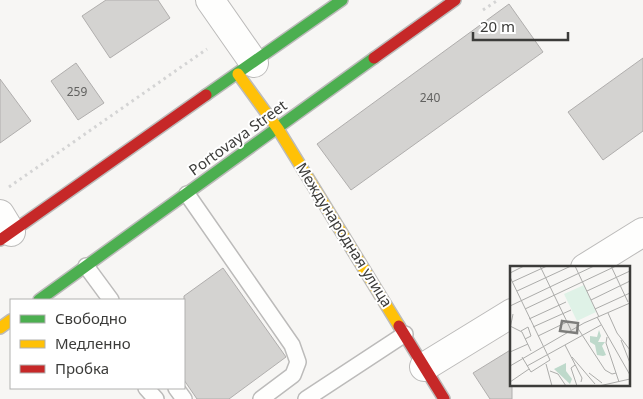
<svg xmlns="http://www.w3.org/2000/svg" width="643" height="399" viewBox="0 0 643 399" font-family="'Noto Sans',sans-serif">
<rect width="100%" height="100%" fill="#f7f6f4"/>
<g fill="#d4d3d1" stroke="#b0aead">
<path d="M106,0H158L170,18L110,58L82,16Z"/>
<path d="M509,4L543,52L351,190L317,144Z"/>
<path d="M643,58V131L603,160L568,112Z"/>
<path d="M76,63L104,103L78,120L51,81Z"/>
<path d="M0,79L31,121L0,143Z"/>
<path d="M223,268L286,357L229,399H197L184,380V296Z"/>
<path d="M512,349V399H490L473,373Z"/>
</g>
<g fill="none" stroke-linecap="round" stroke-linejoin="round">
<defs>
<g id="lane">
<path d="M187,194L292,345L298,362L293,375L261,399"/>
<path d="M86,266L111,300"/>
<path d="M146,388L156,399"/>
<path d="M176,388L184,399"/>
<path d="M306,399L405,334"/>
</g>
<g id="street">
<path d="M210,0L254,63"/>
<path d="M0,214L11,232"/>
<path d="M585,268L643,232"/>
<path d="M424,367L512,313"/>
</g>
<g id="fast">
<path d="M206,95L342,0"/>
<path d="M39,300L374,58"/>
</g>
<g id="slow">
<path d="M238,74L278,129L399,326"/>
<path d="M0,328L11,320"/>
</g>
<g id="jam">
<path d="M374,58L455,0"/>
<path d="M0,240L206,95"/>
<path d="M399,326L444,399"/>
</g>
</defs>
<use href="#lane" stroke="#bcbbba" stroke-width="18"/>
<use href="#street" stroke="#bcbbba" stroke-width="30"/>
<use href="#fast" stroke="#bcbbba" stroke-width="14"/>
<use href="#slow" stroke="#bcbbba" stroke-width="14"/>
<use href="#jam" stroke="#bcbbba" stroke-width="14"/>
<g stroke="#d4d4d4" stroke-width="3" stroke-dasharray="2.5 4" stroke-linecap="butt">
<path d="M483,10L498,0"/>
<path d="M9,187L207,49"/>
</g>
<use href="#lane" stroke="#fefefd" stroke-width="15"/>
<use href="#street" stroke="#fefefd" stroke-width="28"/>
<use href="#fast" stroke="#4caf50" stroke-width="11"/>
<use href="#slow" stroke="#ffc107" stroke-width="11"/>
<use href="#jam" stroke="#c62828" stroke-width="11"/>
</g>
<g text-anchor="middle" stroke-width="4" stroke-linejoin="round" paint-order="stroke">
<g font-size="12" fill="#626260">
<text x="77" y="96">259</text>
<text x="430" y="102">240</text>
</g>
<g font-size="15" fill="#3c3c3a" stroke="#fff">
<text transform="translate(238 138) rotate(-36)" y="5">Portovaya Street</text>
<text transform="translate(344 235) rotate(58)" y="5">Международная улица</text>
</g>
</g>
<g transform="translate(510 266)">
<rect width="120" height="120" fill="#f7f6f4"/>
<path d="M74,19L86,46L67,55L54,28Z" fill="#dff2e7"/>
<path d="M89,64L91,70L88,76H95L92,80L96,89L93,90L87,89L85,79L80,76V70L87,71ZM56,97V105L62,113L60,118L44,103Z" fill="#bed9cb"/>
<path fill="none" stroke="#acacaa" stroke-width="1" d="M30,0L61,64M65,0L89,51M101,0L118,36M0,7L14,0M0,11L40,94L21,106L12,91M2,16L37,0M7,25L61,0M77,25L120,5M81,34L120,15M0,40L84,0M15,43L106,0M85,43L120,27M98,47L107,67L120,84M87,51L120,109M19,53L56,36M0,60L12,66L21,85M23,61L61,44M67,61L95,104L102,108L106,107M0,63L3,48M11,65L18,61L21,70L15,73M28,70L57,56M97,71L96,77L109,116M111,74L120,97M55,79L72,112L71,116M0,86L18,78M62,91L85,118M36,98L42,120M65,99L61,102L67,120M0,100L74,57L120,37M17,100L91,59M40,105L48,108L56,120M79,107L92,117M0,116L19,103M89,120L120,113"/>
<path fill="#7d7d7b" fill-opacity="0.15" stroke="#7d7d7b" stroke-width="2.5" d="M52,55L68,57L67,67L50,65Z"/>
<rect width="120" height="120" fill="none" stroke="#3c3c3a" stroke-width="2.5"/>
</g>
<rect x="10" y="299" width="175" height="90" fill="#ffffff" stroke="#b1b1b0"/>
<rect x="20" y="315" width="25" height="8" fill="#4caf50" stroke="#b1b1b0"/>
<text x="55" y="324" font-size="15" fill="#3c3c3a">Свободно</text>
<rect x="20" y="340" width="25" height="8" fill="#ffc107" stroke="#b1b1b0"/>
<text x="55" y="349" font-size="15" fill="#3c3c3a">Медленно</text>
<rect x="20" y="365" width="25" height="8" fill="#c62828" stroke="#b1b1b0"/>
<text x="55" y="374" font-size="15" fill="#3c3c3a">Пробка</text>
<path d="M473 32v8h95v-8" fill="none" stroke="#3c3c3a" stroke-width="2.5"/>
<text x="480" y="32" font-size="15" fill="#3c3c3a" stroke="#ffffff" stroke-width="4" paint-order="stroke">20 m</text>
</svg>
